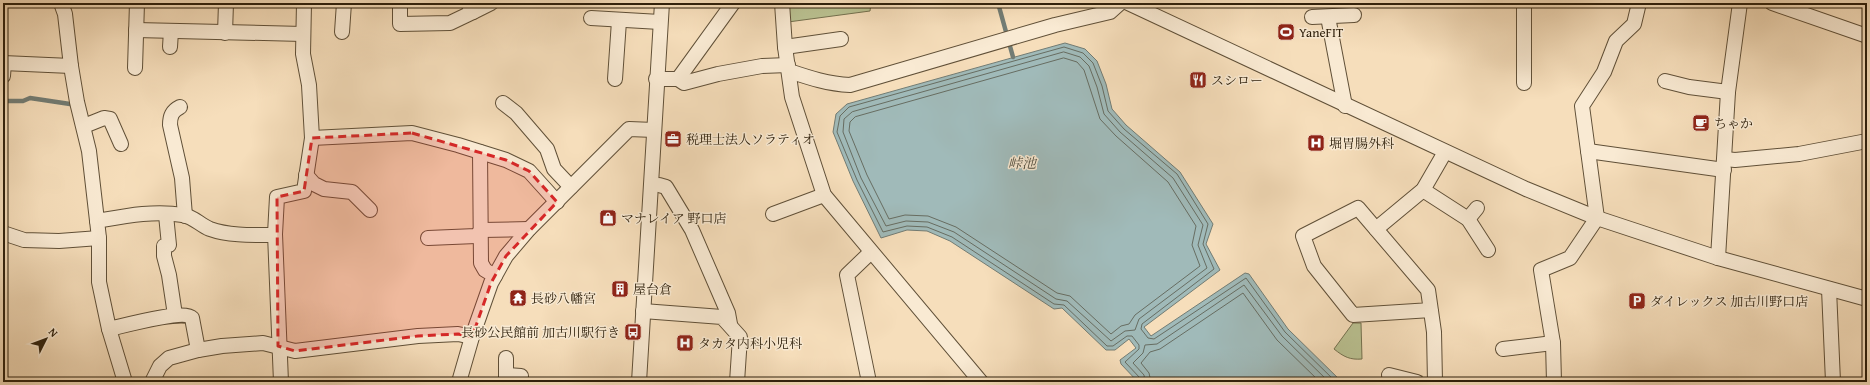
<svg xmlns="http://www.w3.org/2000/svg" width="1870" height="385" viewBox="0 0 1870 385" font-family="'Gentium Book Plus','Noto Serif JP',serif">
<rect width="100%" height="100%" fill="#f6debb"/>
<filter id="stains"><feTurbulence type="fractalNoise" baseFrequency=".005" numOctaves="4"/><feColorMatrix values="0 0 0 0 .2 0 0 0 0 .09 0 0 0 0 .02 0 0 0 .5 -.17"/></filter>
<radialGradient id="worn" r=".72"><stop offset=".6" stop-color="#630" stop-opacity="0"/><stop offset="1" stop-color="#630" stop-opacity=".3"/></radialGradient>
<g fill="#bac292" stroke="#74714f">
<path d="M786,3H871L870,11L788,22Z"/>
<path d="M1353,323H1361L1362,359C1350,360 1344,357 1334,349Z"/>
</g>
<path fill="#a0bab9" stroke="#727c74" d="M1065,43L1085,49L1097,61L1106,84L1112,109L1126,125L1180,172L1213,224L1206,244L1220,270L1144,327L1151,336L1245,273L1249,274L1288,329L1342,382H1138L1121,364L1120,360L1136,348L1129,339L1115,350H1106L1062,308L1054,309L950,241L927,231L907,230L881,238L853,181L833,132L836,114L847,104Z"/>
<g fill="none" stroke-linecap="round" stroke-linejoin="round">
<g stroke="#676d62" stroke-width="1">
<path d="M1064,52L1080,57L1089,66L1097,87L1104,114L1120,132L1173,178L1203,225L1198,245L1207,268L1139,319L1135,330L1125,331L1111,341L1067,301L1056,299L954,232L928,222L906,221L886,226L861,178L843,132L844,119L852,112Z"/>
<path d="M1064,58L1077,62L1084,70L1100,119L1116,136L1168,182L1196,226L1192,245L1200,266L1135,315L1129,324L1121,326L1111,334L1070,296L1057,293L956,227L928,216L905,215L889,219L867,175L849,131L850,122L855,117Z"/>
<path d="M1140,382V378L1125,362L1139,349V345L1132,336H1127L1113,346H1107L1064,305L1054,304L952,237L927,227L907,226L883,232L857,180L837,132L840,116L849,107L1064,47L1083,53L1093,63L1102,86L1108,111L1124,129L1177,174L1208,224L1203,244L1214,269L1142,324L1141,329L1148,338L1154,339L1246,278L1285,332L1336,382"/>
<path d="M1145,382L1144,375L1133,363L1143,353L1145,345L1157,344L1244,285L1282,336L1329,382"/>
<path d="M1151,382L1149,373L1141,363L1150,352L1160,349L1243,293L1277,340L1320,382"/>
</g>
<g stroke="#727c74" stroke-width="4.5">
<path d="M998,3L1013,57"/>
<path d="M3,101H23L30,98L70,104"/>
</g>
<defs>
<g id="minor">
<path d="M61,3L65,14L71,66L77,102L89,151L99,238V282L109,329L125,382"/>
<path d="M400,3V24L450,23L473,12L468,3"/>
<path d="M782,3L785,47L792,97L824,195L981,382"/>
<path d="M1128,3L1526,189L1597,218L1718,258L1867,299"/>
<path d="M1772,3L1867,36"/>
<path d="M473,12L491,3"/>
<path d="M1312,17L1354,15"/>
<path d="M1328,17L1345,106"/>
<path d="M591,18L660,22"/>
<path d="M136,30L303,34"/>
<path d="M342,32L344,3"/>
<path d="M225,33L226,3"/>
<path d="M170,47L171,31"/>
<path d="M785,47L841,39"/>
<path d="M3,63L71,66"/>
<path d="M135,68L137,3"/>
<path d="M789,71C810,78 828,84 850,85L1055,25L1110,12L1120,3"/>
<path d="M3,76L4,63"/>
<path d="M615,79L619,21"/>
<path d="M656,79H678L733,3"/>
<path d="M678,79L684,83L718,74L762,66L788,65"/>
<path d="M1665,81L1689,87L1728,92"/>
<path d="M1524,83V3"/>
<path d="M503,103L516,113L547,149L554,169L571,187"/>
<path d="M180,107C172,111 170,116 170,125L182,178L185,216"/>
<path d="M84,126L104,118L110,119L121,144"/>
<path d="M312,138L412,133L458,145L506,160L529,171L557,202"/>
<path d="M1588,151L1724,170"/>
<path d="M480,152L481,263L485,270L495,276"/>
<path d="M1725,159L1735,160L1799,154L1867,141"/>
<path d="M306,175L314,184L324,189L352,192L370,210"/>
<path d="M659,185L666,187L692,230L728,313L730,324"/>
<path d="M1423,190L1468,219L1488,250"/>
<path d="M773,214L824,195"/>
<path d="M166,215L169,245L164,246V256L169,275L175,315"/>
<path d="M1468,219L1477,208"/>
<path d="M97,221C125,216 154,210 183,215C194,217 200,225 210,229C229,236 255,235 275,235"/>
<path d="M1376,229L1423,190L1445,152"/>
<path d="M3,233L24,240L59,241L99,238"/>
<path d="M428,238L476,236L482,230L529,229"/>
<path d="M1718,258L1728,92L1740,3"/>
<path d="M1829,289L1833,382"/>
<path d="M1431,310L1353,315L1314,266L1303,236L1358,208L1428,290L1434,332L1435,382"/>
<path d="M643,311L722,317L740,337L737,382"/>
<path d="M109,329C123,326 184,309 192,318L198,350"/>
<path d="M1503,349L1553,343"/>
<path d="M506,358V382"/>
<path d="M507,375L521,376"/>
<path d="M1389,375L1417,382"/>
<path d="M152,382L160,366L169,358L198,350L222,346L263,343L295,351L418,336L458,334L472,337"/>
<path d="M281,382L275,234L277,197L304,191L312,138L309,85L303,54L304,3"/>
<path d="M459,382L472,337L491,283L506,256L529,229L629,129L654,130"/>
<path d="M639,382L662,3"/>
<path d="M869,382L847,275L871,252"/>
<path d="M1554,382L1553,343L1541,270L1570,258L1597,218L1582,106L1604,72L1616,41L1634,24L1639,3"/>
</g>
</defs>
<use href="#minor" stroke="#605038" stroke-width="16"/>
<use href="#minor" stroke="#f9ead3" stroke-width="14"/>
</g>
<path fill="#d62828" fill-opacity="0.2" stroke="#d62828" stroke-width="3" stroke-dasharray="8 5" stroke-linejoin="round" d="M412,133L506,160L529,171L557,202L506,256L491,283L472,337L458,334L418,336L295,351L278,346L277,197L304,191L312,138Z"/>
<defs>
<symbol id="stadium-square" viewBox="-11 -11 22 22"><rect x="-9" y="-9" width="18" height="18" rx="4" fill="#8f2418" stroke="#f9ead3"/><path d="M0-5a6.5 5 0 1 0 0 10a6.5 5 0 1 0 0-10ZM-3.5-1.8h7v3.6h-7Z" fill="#fff"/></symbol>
<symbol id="restaurant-square" viewBox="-11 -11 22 22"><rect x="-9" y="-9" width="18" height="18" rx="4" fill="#8f2418" stroke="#f9ead3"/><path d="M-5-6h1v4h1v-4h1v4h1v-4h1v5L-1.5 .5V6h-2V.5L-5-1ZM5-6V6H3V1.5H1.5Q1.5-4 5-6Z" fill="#fff"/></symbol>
<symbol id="cafe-square" viewBox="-11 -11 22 22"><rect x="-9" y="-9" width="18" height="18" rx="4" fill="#8f2418" stroke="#f9ead3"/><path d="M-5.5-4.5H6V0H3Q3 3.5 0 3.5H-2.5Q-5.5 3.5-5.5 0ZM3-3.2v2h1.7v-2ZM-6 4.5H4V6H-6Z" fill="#fff"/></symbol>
<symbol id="office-square" viewBox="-11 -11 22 22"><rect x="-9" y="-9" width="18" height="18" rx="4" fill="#8f2418" stroke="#f9ead3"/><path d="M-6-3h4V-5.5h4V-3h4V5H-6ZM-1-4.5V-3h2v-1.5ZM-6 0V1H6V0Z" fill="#fff"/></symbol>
<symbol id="hospital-square" viewBox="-11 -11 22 22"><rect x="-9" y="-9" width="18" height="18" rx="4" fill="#8f2418" stroke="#f9ead3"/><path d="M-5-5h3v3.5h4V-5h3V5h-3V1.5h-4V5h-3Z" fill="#fff"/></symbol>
<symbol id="shop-square" viewBox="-11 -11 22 22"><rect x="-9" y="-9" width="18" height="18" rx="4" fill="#8f2418" stroke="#f9ead3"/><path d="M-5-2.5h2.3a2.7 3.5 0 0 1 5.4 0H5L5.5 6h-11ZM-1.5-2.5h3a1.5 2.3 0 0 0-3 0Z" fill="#fff"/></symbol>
<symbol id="building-square" viewBox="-11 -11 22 22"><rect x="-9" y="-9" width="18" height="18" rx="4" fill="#8f2418" stroke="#f9ead3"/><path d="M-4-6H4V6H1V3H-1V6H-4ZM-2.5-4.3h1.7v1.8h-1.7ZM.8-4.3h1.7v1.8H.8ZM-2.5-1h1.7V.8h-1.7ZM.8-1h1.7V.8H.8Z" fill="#fff"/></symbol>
<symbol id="temple-square" viewBox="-11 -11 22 22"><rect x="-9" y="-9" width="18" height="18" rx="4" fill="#8f2418" stroke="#f9ead3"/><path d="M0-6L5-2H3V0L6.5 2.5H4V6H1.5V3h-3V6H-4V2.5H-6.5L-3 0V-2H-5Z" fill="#fff"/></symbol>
<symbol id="parking-square" viewBox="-11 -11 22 22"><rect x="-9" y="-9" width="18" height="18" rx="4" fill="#8f2418" stroke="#f9ead3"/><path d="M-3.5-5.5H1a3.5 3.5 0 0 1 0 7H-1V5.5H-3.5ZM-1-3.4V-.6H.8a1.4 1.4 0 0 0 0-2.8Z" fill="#fff"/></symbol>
<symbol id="bus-square" viewBox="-11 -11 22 22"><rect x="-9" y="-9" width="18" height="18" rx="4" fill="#8f2418" stroke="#f9ead3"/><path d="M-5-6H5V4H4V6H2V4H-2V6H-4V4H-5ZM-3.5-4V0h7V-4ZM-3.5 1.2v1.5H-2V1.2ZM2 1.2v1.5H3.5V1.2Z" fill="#fff"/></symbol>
</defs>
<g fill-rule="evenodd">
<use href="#stadium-square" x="1276" y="22" width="20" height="20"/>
<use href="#restaurant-square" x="1188" y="70" width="20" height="20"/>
<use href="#cafe-square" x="1691" y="113" width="20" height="20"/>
<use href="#office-square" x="663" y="129" width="20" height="20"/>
<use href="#hospital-square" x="1306" y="133" width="20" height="20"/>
<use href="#shop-square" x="598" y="208" width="20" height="20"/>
<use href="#building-square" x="610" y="279" width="20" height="20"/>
<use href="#temple-square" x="508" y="288" width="20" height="20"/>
<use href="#parking-square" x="1627" y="291" width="20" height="20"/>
<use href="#bus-square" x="623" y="322" width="20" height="20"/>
<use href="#hospital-square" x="675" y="333" width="20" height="20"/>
</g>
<g text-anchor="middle" stroke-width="3" stroke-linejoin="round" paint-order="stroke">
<g font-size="13" fill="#2e200c" stroke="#f9ead3" text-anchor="start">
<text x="1299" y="37">YaneFIT</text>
<text x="1211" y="85">スシロー</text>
<text x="1714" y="128">ちゃか</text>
<text x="686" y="144">税理士法人ソラティオ</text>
<text x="1329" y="148">堀胃腸外科</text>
<text x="621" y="223">マナレイア 野口店</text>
<text x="633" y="294">屋台倉</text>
<text x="531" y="303">長砂八幡宮</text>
<text x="1650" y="306">ダイレックス 加古川野口店</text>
<text x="620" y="337" text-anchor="end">長砂公民館前 加古川駅行き</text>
<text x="698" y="348">タカタ内科小児科</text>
</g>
<g font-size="14" font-style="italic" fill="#504e40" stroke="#f9ead3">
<text x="1022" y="168">峠池</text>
</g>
</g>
<rect width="1870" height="385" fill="none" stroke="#f6debb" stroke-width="16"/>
<rect x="4" y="4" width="1862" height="377" fill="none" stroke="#2e200c" stroke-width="2"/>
<rect x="8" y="8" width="1854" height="369" fill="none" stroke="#2e200c"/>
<g transform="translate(46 339) rotate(48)" stroke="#f9ead3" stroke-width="3" paint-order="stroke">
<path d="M0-3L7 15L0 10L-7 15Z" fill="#2e200c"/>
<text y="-6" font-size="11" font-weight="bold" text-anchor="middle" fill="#2e200c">N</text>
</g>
<rect width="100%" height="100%" filter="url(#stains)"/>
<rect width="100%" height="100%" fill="url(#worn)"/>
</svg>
